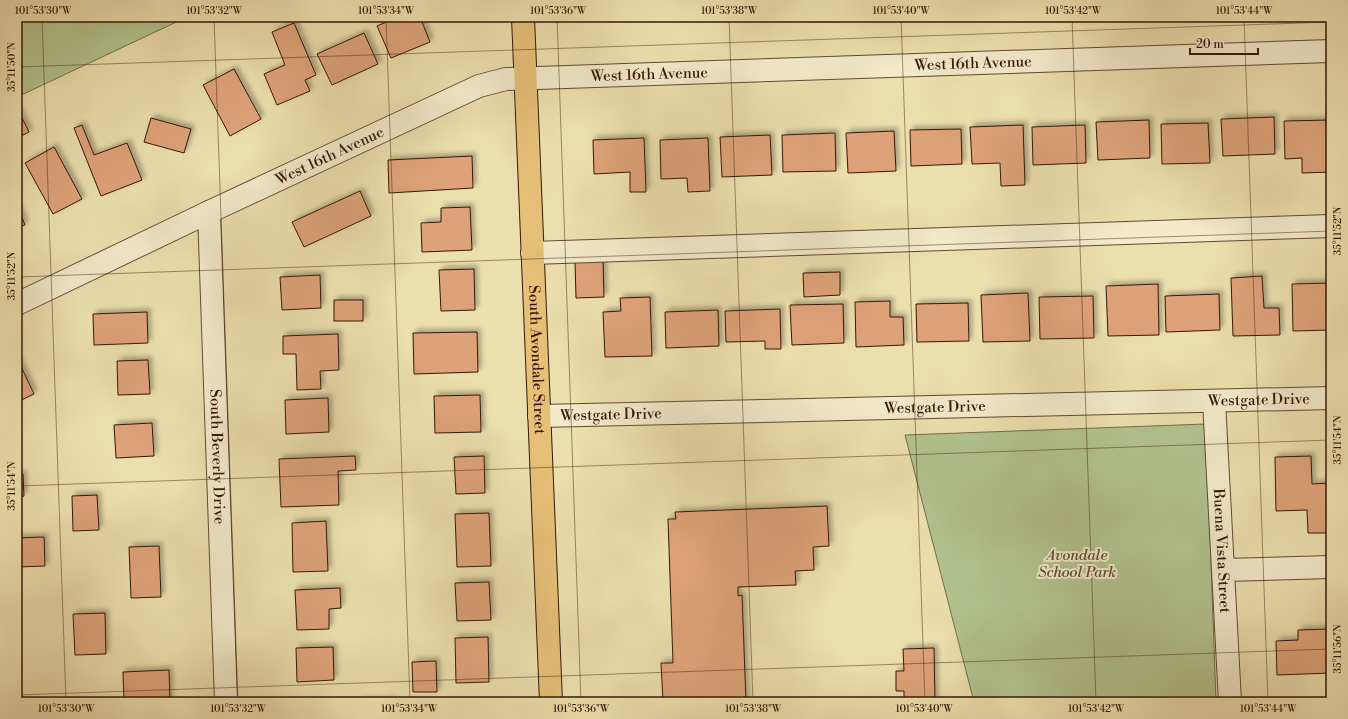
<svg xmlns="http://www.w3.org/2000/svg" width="1348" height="719" viewBox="0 0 1348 719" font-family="'Libre Bodoni',serif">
<defs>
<filter id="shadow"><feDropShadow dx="3.5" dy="-3.5" stdDeviation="2" flood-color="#0004"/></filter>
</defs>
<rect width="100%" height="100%" fill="#ecdfae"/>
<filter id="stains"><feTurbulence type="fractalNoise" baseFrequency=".005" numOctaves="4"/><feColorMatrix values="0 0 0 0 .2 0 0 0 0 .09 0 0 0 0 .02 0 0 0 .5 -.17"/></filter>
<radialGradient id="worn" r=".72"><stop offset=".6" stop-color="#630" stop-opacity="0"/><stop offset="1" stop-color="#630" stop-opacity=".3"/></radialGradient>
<g fill="#b2c38f" stroke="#746d4c">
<path d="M17,17H187L17,97Z"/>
<path d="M1206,424L1216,702H974L905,435Z"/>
</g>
<g fill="#dea278" stroke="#361708" filter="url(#shadow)">
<path d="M390,17H420L430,42L391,58L377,26L391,20Z"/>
<path d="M294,23L316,75L305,80L310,91L277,105L264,74L285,65L272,32Z"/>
<path d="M364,33L378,64L332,85L317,54Z"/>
<path d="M234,69L261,119L230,136L203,85Z"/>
<path d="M17,108L29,132L17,138Z"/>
<path d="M1274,117L1275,154L1223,156L1221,119Z"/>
<path d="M151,118L191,129L184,153L144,142Z"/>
<path d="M1149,120L1150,158L1098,160L1096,122Z"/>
<path d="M1331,120V172L1302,173V158L1285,159L1284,121Z"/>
<path d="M1208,123L1210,163L1162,164L1161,124Z"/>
<path d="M82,125L94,155L127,143L142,180L101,196L74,128Z"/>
<path d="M1023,125L1025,185L1001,186L1000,163L972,164L970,127Z"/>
<path d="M1085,125L1086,163L1033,165L1032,127Z"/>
<path d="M961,129L962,164L911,166L910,130Z"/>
<path d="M894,131L896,171L848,173L846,133Z"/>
<path d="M835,133L836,171L783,172L782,135Z"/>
<path d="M770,135L772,175L722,177L720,137Z"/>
<path d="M644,138L646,192H630V172L594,174L593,140Z"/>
<path d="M708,138L710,191L688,192L687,178L661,179L660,140Z"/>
<path d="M54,147L82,199L53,214L25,163Z"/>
<path d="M472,156L473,188L389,193L388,160Z"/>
<path d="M360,191L371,216L304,247L292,222Z"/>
<path d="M17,205L25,225L17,228Z"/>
<path d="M470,207L472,250L422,252L421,223L441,222V208Z"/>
<path d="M603,260L604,297L576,298L575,261Z"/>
<path d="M474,269L475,310L441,311L439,270Z"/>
<path d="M840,272V295L804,297L803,273Z"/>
<path d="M320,275L321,308L282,310L280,277Z"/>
<path d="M1262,276L1264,308H1279L1280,335L1233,336L1231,278Z"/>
<path d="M1331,283V330L1293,331L1292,284Z"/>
<path d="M1158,284L1159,335L1108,336L1106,286Z"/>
<path d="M1028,293L1030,341L983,342L981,295Z"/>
<path d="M1219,294L1220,330L1166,332L1165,296Z"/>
<path d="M1093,296L1094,338L1040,339L1039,297Z"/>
<path d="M650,297L652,356L605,357L603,312L621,311L620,298Z"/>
<rect x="334" y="300" width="29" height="21"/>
<path d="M890,301V317H903L904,345L856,347L855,302Z"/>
<path d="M968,303L969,341L917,342L916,304Z"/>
<path d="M843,304L844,343L792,345L790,305Z"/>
<path d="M780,309L781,349H765V341L726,342L725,311Z"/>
<path d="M718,310L719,346L666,348L665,312Z"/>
<path d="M147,312L148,343L94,345L93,314Z"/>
<path d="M477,332L478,372L414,374L413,333Z"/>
<path d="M338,334L339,370L320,371L321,389L297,390L296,354H283V336Z"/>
<path d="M17,360H18L34,394L17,402Z"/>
<path d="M148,360L150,394L118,395L117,361Z"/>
<path d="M480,395L481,432L435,433L434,396Z"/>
<path d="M328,398L329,432L286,434L285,400Z"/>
<path d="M152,423L154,456L116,458L114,425Z"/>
<path d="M355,456L356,470L338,471L339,505L281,507L279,459Z"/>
<path d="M484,456L485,493L456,494L454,457Z"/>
<path d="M1311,456L1312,484L1331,483V533H1308L1307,510L1276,511L1275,457Z"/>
<path d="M17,474H23L24,496L17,497Z"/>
<path d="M97,495L99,530L73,531L72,496Z"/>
<path d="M827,506L829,546L813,547L814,570L795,571L796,585L738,587V596L742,595L746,702H663L661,663H673L668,519H676L675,512Z"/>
<path d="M489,513L491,566L457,567L455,514Z"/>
<path d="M326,521L328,571L293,572L292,523Z"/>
<path d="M44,537L45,566L17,567V538Z"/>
<path d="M159,546L161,597L131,598L129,547Z"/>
<path d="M489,582L491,620L457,621L455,583Z"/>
<path d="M340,588L341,608L329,609V629L297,630L295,590Z"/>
<path d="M105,613L106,654L75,655L73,614Z"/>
<path d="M1331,629V673L1277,675L1276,641L1298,640V630Z"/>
<path d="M488,637L489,682L456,683L455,638Z"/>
<path d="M333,647L334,680L297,682L296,648Z"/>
<path d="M934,648L935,702H904V691H896V671H904L903,649Z"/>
<path d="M436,661L437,692H413L412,662Z"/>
<path d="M169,670L170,702H124L123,672Z"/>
<path d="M391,700V702H360V701Z"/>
</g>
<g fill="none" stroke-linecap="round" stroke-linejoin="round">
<defs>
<g id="minor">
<path id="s1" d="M209,212L226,702"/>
<path d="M532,253L1331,226"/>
<path id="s2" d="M17,304L209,212L479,86L506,79L1331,51"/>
<path id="s3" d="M1214,401L1230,702"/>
<path id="s4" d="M539,416L1331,398"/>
<path d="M1224,570L1331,567"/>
</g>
<g id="major">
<path id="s5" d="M523,17L551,702"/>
</g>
</defs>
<use href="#minor" stroke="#644932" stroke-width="24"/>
<use href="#major" stroke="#361708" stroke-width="24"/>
<use href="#minor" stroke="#f3eaca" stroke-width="22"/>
<use href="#major" stroke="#e6c077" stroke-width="22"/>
</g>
<path fill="none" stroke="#361708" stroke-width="1" stroke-opacity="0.45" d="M42,17L66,702M214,17L238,702M386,17L410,702M557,17L581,702M729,17L753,702M901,17L925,702M1072,17L1096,702M1244,17L1268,702M17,67L1331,22M17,277L1331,231M17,486L1331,440M17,695L1331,649"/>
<g text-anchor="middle" stroke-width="4" stroke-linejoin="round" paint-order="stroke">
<g font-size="15" fill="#361708" stroke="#f3eaca">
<text dy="5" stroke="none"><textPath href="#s2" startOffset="1006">West 16th Avenue</textPath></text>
<text dy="5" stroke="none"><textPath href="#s2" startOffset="682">West 16th Avenue</textPath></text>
<text dy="5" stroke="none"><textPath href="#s2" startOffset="346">West 16th Avenue</textPath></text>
<text dy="5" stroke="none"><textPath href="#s5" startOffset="343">South Avondale Street</textPath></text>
<text dy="5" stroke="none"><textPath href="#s4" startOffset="720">Westgate Drive</textPath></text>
<text dy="5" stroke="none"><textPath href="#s4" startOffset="396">Westgate Drive</textPath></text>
<text dy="5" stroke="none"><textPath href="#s4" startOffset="72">Westgate Drive</textPath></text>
<text dy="5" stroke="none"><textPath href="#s1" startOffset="245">South Beverly Drive</textPath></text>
<text dy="5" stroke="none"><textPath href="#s3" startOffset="150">Buena Vista Street</textPath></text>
</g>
<g font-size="15" font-style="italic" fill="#5b4b30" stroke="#f3eaca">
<text x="1077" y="560">Avondale<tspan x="1077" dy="17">School Park</tspan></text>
</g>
</g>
<rect width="1348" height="719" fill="none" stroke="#ecdfae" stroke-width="44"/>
<path d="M1190 48v6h68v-6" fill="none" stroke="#361708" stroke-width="2"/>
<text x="1196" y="48" font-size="12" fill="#361708" stroke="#f3eaca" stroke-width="3" paint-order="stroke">20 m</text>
<rect x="22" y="22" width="1304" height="675" fill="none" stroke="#361708" stroke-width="1.5"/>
<g font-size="10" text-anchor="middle" fill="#361708">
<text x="43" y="14">101°53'30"W</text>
<text x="214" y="14">101°53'32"W</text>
<text x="386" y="14">101°53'34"W</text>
<text x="558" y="14">101°53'36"W</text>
<text x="729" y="14">101°53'38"W</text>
<text x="901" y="14">101°53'40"W</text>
<text x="1073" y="14">101°53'42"W</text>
<text x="1244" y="14">101°53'44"W</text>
<text transform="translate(11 67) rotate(-90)" y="4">35°11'50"N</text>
<text transform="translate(1337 231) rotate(-90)" y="4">35°11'52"N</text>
<text transform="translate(11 276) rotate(-90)" y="4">35°11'52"N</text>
<text transform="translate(1337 440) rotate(-90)" y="4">35°11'54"N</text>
<text transform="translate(11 486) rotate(-90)" y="4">35°11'54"N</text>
<text transform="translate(1337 649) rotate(-90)" y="4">35°11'56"N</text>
<text x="66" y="712">101°53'30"W</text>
<text x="238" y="712">101°53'32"W</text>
<text x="409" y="712">101°53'34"W</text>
<text x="581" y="712">101°53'36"W</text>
<text x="753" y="712">101°53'38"W</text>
<text x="924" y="712">101°53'40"W</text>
<text x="1096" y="712">101°53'42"W</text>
<text x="1268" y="712">101°53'44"W</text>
</g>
<rect width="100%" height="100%" filter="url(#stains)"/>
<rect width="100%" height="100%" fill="url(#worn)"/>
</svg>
